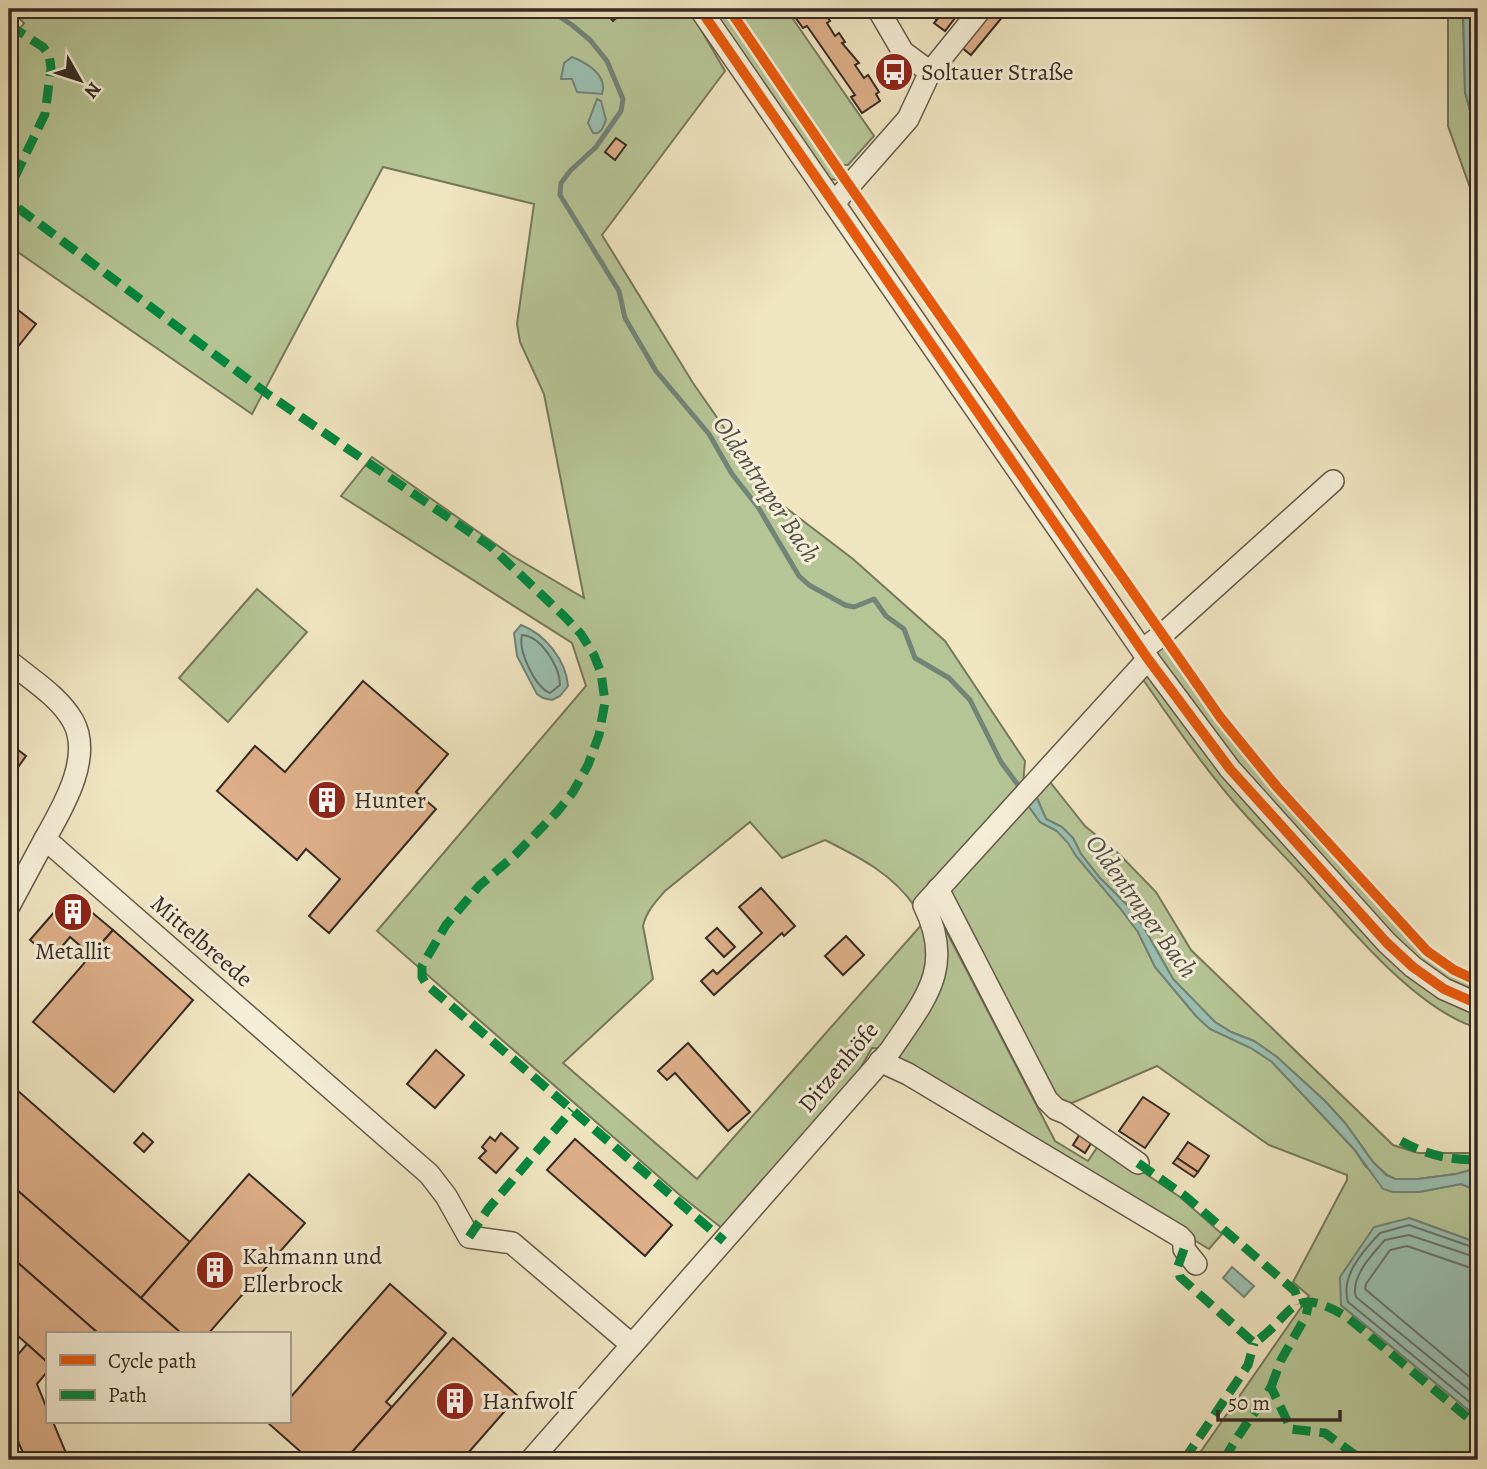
<svg xmlns="http://www.w3.org/2000/svg" width="1487" height="1469" viewBox="0 0 1487 1469" font-family="Alegreya,serif">
<rect width="100%" height="100%" fill="#f0e5c1"/>
<filter id="stains"><feTurbulence type="fractalNoise" baseFrequency=".00286" numOctaves="4"/><feColorMatrix values="0 0 0 0 .2 0 0 0 0 .09 0 0 0 0 .02 0 0 0 .5 -.17"/></filter>
<radialGradient id="worn" r=".72"><stop offset=".6" stop-color="#630" stop-opacity="0"/><stop offset="1" stop-color="#630" stop-opacity=".3"/></radialGradient>
<g fill="#b6c596" stroke="#76785d" stroke-width="2">
<path d="M20,9H689L725,71L602,235L693,383L773,498L853,559L945,641L1025,761L1023,784L915,907C893,874 859,857 825,840L782,858L750,822L665,891C656,901 646,912 643,926L653,979L563,1063L697,1179L923,923L932,955L926,979L884,1049L872,1048L853,1081L723,1229L681,1196L377,931L586,686L572,643L341,496L372,457L511,555L584,598L544,394L520,342L517,324L534,204L383,167L252,414L9,246V43L24,23L18,17Z"/>
<path d="M711,9H723L840,180L829,179Z"/>
<path d="M735,9H786L874,136L848,165H841Z"/>
<path d="M1448,9H1463L1465,92L1478,139V210L1448,126Z"/>
<path d="M257,589L307,632L228,722L179,678Z"/>
<path d="M1166,644L1237,746L1396,924L1438,964L1478,984V995L1447,981L1393,938L1209,730L1154,650Z"/>
<path d="M1148,676L1247,801L1478,1013V1028C1418,1011 1351,930 1310,884C1285,856 1258,830 1234,802C1200,762 1171,720 1142,678Z"/>
<path d="M1050,782L1085,826L1119,854L1156,892L1191,950L1393,1145L1418,1153H1478V1168L1456,1174L1418,1179H1395L1387,1175L1373,1162L1345,1123L1325,1101L1277,1057L1254,1041L1231,1032L1215,1022L1173,979L1144,928L1127,905L1100,878L1081,854L1073,838L1062,827L1046,819L1036,796Z"/>
<path d="M1027,804L1040,822L1057,831L1069,843L1076,856L1120,908L1138,932L1155,967L1196,1016L1210,1029L1251,1048L1272,1062L1354,1149L1366,1167L1419,1192L1461,1184L1478,1191V1243L1409,1218L1341,1305L1478,1418V1460H1195L1309,1296L1293,1282L1347,1180V1175L1269,1145L1157,1066L1063,1107L946,894Z"/>
<path d="M940,919L1055,1141L1088,1161L1100,1143L1180,1197L1222,1234L1209,1249L908,1067L896,1055L938,984Z"/>
</g>
<g fill="#9abfb0" stroke="#728378" stroke-width="2">
<path d="M1463,9H1478V139L1465,92Z"/>
<path d="M572,57C587,63 608,75 602,94L577,92L572,79H561L564,63Z"/>
<path d="M597,99L601,101L606,120C603,127 601,135 593,133L588,123Z"/>
<path d="M521,625C545,634 566,660 568,686L560,696L552,700L543,698L537,694L517,656L514,633Z"/>
<path d="M1036,796L1046,819L1062,827L1073,838L1081,854L1100,878L1127,905L1144,928L1173,979L1215,1022L1231,1032L1254,1041L1277,1057L1325,1101L1345,1123L1373,1162L1386,1175L1395,1179H1418L1456,1174L1478,1168V1191L1461,1184L1419,1192H1393L1383,1189L1354,1149L1272,1062L1251,1048L1210,1029L1196,1016L1155,967L1138,932L1120,908L1076,856L1068,843L1057,831L1040,822L1027,804Z"/>
<path d="M1409,1218L1478,1243V1418L1341,1305L1340,1277L1374,1227Z"/>
<path d="M1232,1267L1254,1286L1244,1297L1223,1278Z"/>
</g>
<g fill="none" stroke-linecap="round" stroke-linejoin="round">
<g stroke="#68746a" stroke-width="2">
<path d="M1470,9L1472,91L1478,114"/>
<path d="M522,635C541,636 560,667 560,685L550,693C535,687 518,651 522,635Z"/>
<path d="M1478,1249L1409,1225L1380,1233C1363,1251 1340,1276 1348,1302L1478,1409"/>
<path d="M1478,1258L1409,1235L1385,1240C1372,1254 1350,1278 1356,1297L1478,1397"/>
<path d="M1478,1268L1468,1267L1407,1246L1390,1250L1366,1284L1365,1289L1478,1384"/>
</g>
<path stroke="#728378" stroke-width="5" d="M512,9L554,13L572,25L590,40L607,61L623,99L621,111L596,147L570,171L561,183L560,195L619,291L625,318L656,371L709,434L732,474L758,507L799,576L809,585L845,605L854,607L874,599L886,616L904,629L915,658L949,678L970,700L1001,762L1021,789"/>
</g>
<g fill="#ddae88" stroke="#362a24" stroke-width="2">
<path d="M614,9H622L624,11L613,21L608,15Z"/>
<path d="M798,9H822L830,21L827,23L835,36L839,33L845,42L842,43L859,63L855,65L864,78L868,75L879,92L876,94L880,101L862,113L851,97L855,95L807,26L803,28L792,13Z"/>
<path d="M922,9H946L937,20L927,11L924,14L920,11Z"/>
<path d="M946,9H962L945,31L934,23Z"/>
<path d="M992,9H1009L971,55L961,47Z"/>
<path d="M616,138L626,145L615,160L605,152Z"/>
<path d="M9,303L36,324L9,358Z"/>
<path d="M363,681L448,754L416,792L436,809L329,933L309,916L340,879L306,849L297,860L217,791L255,746L285,772Z"/>
<path d="M9,743L26,756L9,780Z"/>
<path d="M761,888L795,926L784,936L782,933L714,995L701,981L713,970L717,974L762,933L739,907Z"/>
<path d="M70,894L113,930L91,955L70,937L54,956L46,949L44,952L30,940Z"/>
<path d="M717,928L735,947L724,957L706,938Z"/>
<path d="M113,930L193,1000L114,1092L33,1022Z"/>
<path d="M846,936L864,955L843,975L825,956Z"/>
<path d="M688,1043L750,1112L728,1131L675,1073L667,1080L658,1071Z"/>
<path d="M436,1050L464,1075L435,1108L407,1084Z"/>
<path d="M9,1083L190,1242L141,1298L9,1183Z"/>
<path d="M1143,1097L1169,1114L1145,1148L1119,1131Z"/>
<path d="M1083,1129L1095,1137L1085,1153L1073,1145Z"/>
<path d="M143,1133L153,1142L144,1152L134,1143Z"/>
<path d="M501,1133L518,1148L496,1173L479,1158L486,1151L482,1147L490,1137L495,1141Z"/>
<path d="M575,1139L672,1225L645,1256L547,1170Z"/>
<path d="M1188,1142L1209,1156L1198,1172L1177,1158Z"/>
<path d="M1177,1158L1198,1172L1194,1177L1173,1163Z"/>
<path d="M249,1174L305,1223L208,1334H182L141,1298Z"/>
<path d="M17,1190L141,1298L182,1334H99L9,1255V1200Z"/>
<path d="M9,1255L99,1334H47V1362L27,1344L9,1328Z"/>
<path d="M390,1284L446,1333L386,1402L392,1407L345,1460H310L268,1423L289,1422V1399Z"/>
<path d="M453,1338L518,1396L462,1460H345Z"/>
<path d="M27,1344L47,1362V1372L37,1384L47,1409V1422H53L66,1453L49,1460H26L9,1420V1365Z"/>
</g>
<g fill="none" stroke-linecap="round" stroke-linejoin="round">
<defs>
<g id="minor">
<path d="M700,9L1148,659L1230,769L1387,943L1413,967L1444,989L1478,1004"/>
<path d="M878,9L903,52L930,72"/>
<path d="M834,203L908,119L930,72L981,9"/>
<path d="M1142,650L1162,635L1333,481"/>
<path d="M9,661C30,679 59,696 73,721C93,757 63,807 45,839L429,1174L446,1196L469,1237L512,1243L632,1345"/>
<path d="M938,889L1047,1100L1056,1109L1066,1113L1138,1163"/>
<path d="M9,906L45,839"/>
<path d="M880,1061L908,1074L1179,1236L1184,1241V1249L1196,1264"/>
<path d="M531,1460L890,1051C925,999 955,968 924,905L1148,659"/>
</g>
</defs>
<use href="#minor" stroke="#64594b" stroke-width="24"/>
<use href="#minor" stroke="#f5eed7" stroke-width="21"/>
<g stroke="#00873e" stroke-width="9" stroke-dasharray="18 9" stroke-linecap="butt">
<path d="M9,25L43,47L49,55L51,68L45,114L9,189V198L14,205L269,395L490,546L564,616L581,634L594,655L601,673L605,702L599,735L588,765L573,792L557,812L515,855L479,886L446,925L422,966V977L427,985L724,1241"/>
<path d="M1401,1141C1426,1155 1450,1160 1478,1160"/>
<path d="M1138,1163L1185,1196L1295,1291L1299,1304"/>
<path d="M469,1237L488,1209L572,1110"/>
<path d="M1184,1249L1178,1266L1180,1277L1254,1343C1294,1316 1289,1282 1347,1317L1478,1426"/>
<path d="M1271,1387L1281,1360L1306,1316L1309,1302"/>
<path d="M1184,1460L1248,1365L1254,1343"/>
<path d="M1224,1460C1237,1435 1256,1412 1271,1387L1291,1429L1325,1433L1362,1460"/>
</g>
<defs>
<g id="cycleway">
<path d="M700,9L1148,659L1230,769L1387,943L1413,967L1444,989L1478,1004"/>
<path d="M729,9L842,175L1220,717L1277,787L1427,951L1454,970L1478,981"/>
</g>
</defs>
<use href="#cycleway" stroke="#f5eed7" stroke-width="15"/>
<use href="#cycleway" stroke="#e8590c" stroke-width="10"/>
</g>
<defs>
<symbol id="bus-disc" viewBox="-11 -11 22 22"><circle r="9.5" fill="#8f2418" stroke="#f5eed7"/><path d="M-5-6H5V4H4V6H2V4H-2V6H-4V4H-5ZM-3.5-4V0h7V-4ZM-3.5 1.2v1.5H-2V1.2ZM2 1.2v1.5H3.5V1.2Z" fill="#fff"/></symbol>
<symbol id="building-disc" viewBox="-11 -11 22 22"><circle r="9.5" fill="#8f2418" stroke="#f5eed7"/><path d="M-4-6H4V6H1V3H-1V6H-4ZM-2.5-4.3h1.7v1.8h-1.7ZM.8-4.3h1.7v1.8H.8ZM-2.5-1h1.7V.8h-1.7ZM.8-1h1.7V.8H.8Z" fill="#fff"/></symbol>
</defs>
<g fill-rule="evenodd">
<use href="#bus-disc" x="872" y="50" width="44" height="44"/>
<use href="#building-disc" x="305" y="778" width="44" height="44"/>
<use href="#building-disc" x="51" y="890" width="44" height="44"/>
<use href="#building-disc" x="193" y="1248" width="44" height="44"/>
<use href="#building-disc" x="433" y="1379" width="44" height="44"/>
</g>
<g text-anchor="middle" stroke-width="6" stroke-linejoin="round" paint-order="stroke">
<g font-size="24" fill="#362a24" stroke="#f5eed7" text-anchor="start">
<text x="921" y="80">Soltauer Straße</text>
<text x="354" y="808">Hunter</text>
<text x="73" y="959" text-anchor="middle">Metallit</text>
<text x="242" y="1264">Kahmann und<tspan x="242" dy="28">Ellerbrock</tspan></text>
<text x="482" y="1409">Hanfwolf</text>
</g>
<g font-size="24" fill="#362a24" stroke="#f5eed7">
<text transform="translate(202 941) rotate(41)" y="8">Mittelbreede</text>
<text transform="translate(838 1067) rotate(-50)" y="8">Ditzenhöfe</text>
</g>
<g font-size="26" font-style="italic" fill="#4f4f47" stroke="#f5eed7">
<text transform="translate(767 489) rotate(56)" y="9">Oldentruper Bach</text>
<text transform="translate(1142 906) rotate(54)" y="9">Oldentruper Bach</text>
</g>
</g>
<rect width="1487" height="1469" fill="none" stroke="#f0e5c1" stroke-width="35"/>
<rect x="10" y="10" width="1466" height="1448" fill="none" stroke="#362a24" stroke-width="3.5"/>
<rect x="18" y="18" width="1452" height="1434" fill="none" stroke="#362a24" stroke-width="2"/>
<rect x="46" y="1332" width="245" height="91" fill="#f5eed7" stroke="#a9a08f" stroke-width="2"/>
<rect x="60" y="1355" width="35" height="10" fill="#e8590c" stroke="#a9a08f" stroke-width="2"/>
<text x="108" y="1368" font-size="21" fill="#362a24">Cycle path</text>
<rect x="60" y="1390" width="35" height="10" fill="#00873e" stroke="#a9a08f" stroke-width="2"/>
<text x="108" y="1402" font-size="21" fill="#362a24">Path</text>
<g transform="translate(80 80) rotate(129)" stroke="#f5eed7" stroke-width="5" paint-order="stroke">
<path d="M0-5L12 26L0 18L-12 26Z" fill="#362a24"/>
<text y="-10" font-size="19" font-weight="bold" text-anchor="middle" fill="#362a24">N</text>
</g>
<path d="M1218 1410v10h122v-10" fill="none" stroke="#362a24" stroke-width="3.5"/>
<text x="1228" y="1410" font-size="21" fill="#362a24" stroke="#f5eed7" stroke-width="5" paint-order="stroke">50 m</text>
<rect width="100%" height="100%" filter="url(#stains)"/>
<rect width="100%" height="100%" fill="url(#worn)"/>
</svg>
